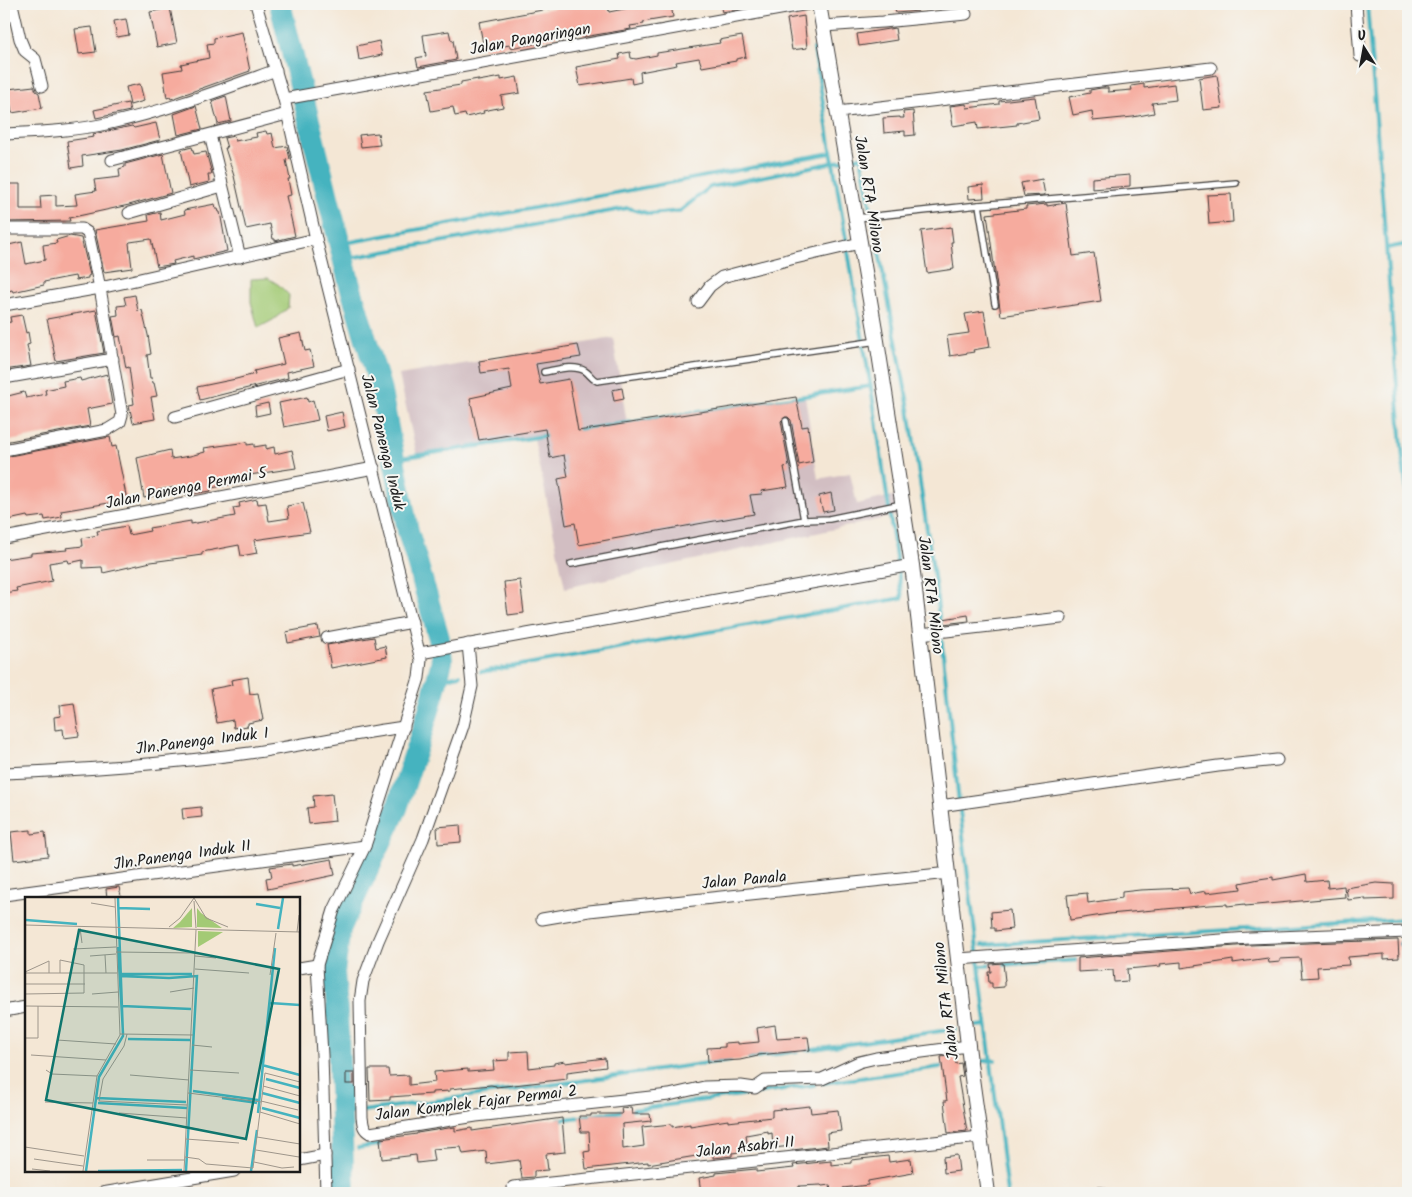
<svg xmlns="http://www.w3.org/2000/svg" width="1412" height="1197" viewBox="0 0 1412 1197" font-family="Kalam,sans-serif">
<rect width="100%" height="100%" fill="#f6f6f2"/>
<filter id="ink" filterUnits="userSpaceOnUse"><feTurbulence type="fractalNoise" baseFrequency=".02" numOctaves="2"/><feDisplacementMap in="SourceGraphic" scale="10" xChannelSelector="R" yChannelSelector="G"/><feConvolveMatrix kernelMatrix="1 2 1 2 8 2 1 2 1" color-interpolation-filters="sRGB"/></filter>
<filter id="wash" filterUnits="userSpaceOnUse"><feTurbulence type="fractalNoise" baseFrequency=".0096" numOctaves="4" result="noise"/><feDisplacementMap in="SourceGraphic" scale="20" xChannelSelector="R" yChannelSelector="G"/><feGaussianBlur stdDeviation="1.12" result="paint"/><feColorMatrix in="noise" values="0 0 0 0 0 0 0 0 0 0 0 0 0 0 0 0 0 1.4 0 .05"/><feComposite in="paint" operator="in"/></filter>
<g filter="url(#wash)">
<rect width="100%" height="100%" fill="#f4e7d5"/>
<path fill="#d2bec2" d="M613,338L627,423L805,396L818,479L850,473L857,504L901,494L904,514L565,588L534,438L417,456L399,375Z"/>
<path fill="#a3ca75" stroke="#607348" d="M268,278L279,285L289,295L288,308L273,320L258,328L251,302V279Z"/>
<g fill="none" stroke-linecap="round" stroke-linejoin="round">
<g stroke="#44b3bf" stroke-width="4">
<path d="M274,4L325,208L357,319L379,417L399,521L439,638"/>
<path d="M1367,4L1403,461L1408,502"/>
<path d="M340,244L831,153"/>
<path d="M1387,248L1408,244"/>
<path d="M344,259L628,208L650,214L680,211L710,187L861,157L909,409L936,590L959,803L1007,1193"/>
<path d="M574,431L871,386"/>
<path d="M394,459L550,435"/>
<path d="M481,672L902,598L873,400L814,49"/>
<path d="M437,680L460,675"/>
<path d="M1395,944H1408"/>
<path d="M982,945L1408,919"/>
<path d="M979,966L1081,960"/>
<path d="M977,1026L986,1025"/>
<path d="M806,1050L955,1029"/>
<path d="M749,1058L797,1051"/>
<path d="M974,1062L995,1060"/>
<path d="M823,1083L947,1066"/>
<path d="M348,1113L730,1060"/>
<path d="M558,1120L814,1085"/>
<path d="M358,1148L385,1144"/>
</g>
<path stroke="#44b3bf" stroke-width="22" d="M280,4L349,282L380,387L408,531L439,638L442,661L430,707L397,808L340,929L334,972L337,1010L344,1193"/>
</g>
<g id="blocks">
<g fill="#f6ab9e">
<path d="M574,4H607L609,12L649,4H671L673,17L643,22L644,24L630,26L631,29L583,37L582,30L555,35L556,37L539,40V43L510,48V45L484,49L479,22Z"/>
<path d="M720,4H750V7L722,12Z"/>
<path d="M909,4H917L918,11L896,13L894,6Z"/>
<path d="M170,8L177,43L157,47L150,12Z"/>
<path d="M804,16L807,48L792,50L787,19Z"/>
<path d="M126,19L129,35L117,37L114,21Z"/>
<path d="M92,27L96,52L79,54L75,29Z"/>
<path d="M895,28L897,40L859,46L857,34Z"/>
<path d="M449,31L451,40H453L456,60L418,67L416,58L426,56L423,35Z"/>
<path d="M242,32L250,71L171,99L170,97L167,98L163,72L182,69L181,64L209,58L207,44L214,43V38Z"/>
<path d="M742,36L746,57L736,59V61L702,67L699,58L676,62L677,65L640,72L641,82L632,84L631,78L580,86L576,67L620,59L619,54L630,52L631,58L636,59L657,55V53L720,43L719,40Z"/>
<path d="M379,41L382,55L359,60L357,46Z"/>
<path d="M1217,75L1222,108L1203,110L1199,78Z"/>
<path d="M501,77V80L517,77L520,93L501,96L503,107L483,111L484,113L466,117L465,114L455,116L453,107L431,111L427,90L461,85V82L478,79V81Z"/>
<path d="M140,84L144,101L130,105L126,87Z"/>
<path d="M1144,84V88L1174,84L1176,100L1152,103L1154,113L1133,117L1093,121L1092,111L1073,115L1069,97L1090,93V90L1101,88H1108V92L1132,90L1131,86Z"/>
<path d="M34,86L36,91L39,93L42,108L12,113L8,89Z"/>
<path d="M226,96L231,121L218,124L212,101Z"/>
<path d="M1035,97L1039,119L1017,123V125L978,129L977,122L953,126L950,106L966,104L967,108L999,104V101Z"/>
<path d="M128,103L130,111L96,118L94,110Z"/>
<path d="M196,106L202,129L178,135L174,114Z"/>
<path d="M913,111L915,135L905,136V131L884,133L883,118L900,117V118H904L903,112Z"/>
<path d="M156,123L160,140L122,150L82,156L83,166L71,168L67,141L94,137L93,134L132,126L134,128Z"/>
<path d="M266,131L267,134L272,133L275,148L287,146L290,159L286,160L290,179H288L291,195L286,196L295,236L275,241V239H273L270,224L246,229L234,176L225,148H227L224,138L234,136L235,141L257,137L256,133Z"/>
<path d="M378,133L380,145L361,147L359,135Z"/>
<path d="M192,147L194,154L206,152L212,174H208L209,182L189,187L181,150Z"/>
<path d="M163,154L171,193L129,205L69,218L70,221L4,222V184H20V209H41L40,196L56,195V206L77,205L75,194L96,191L94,180L120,177L119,169L125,167V164Z"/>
<path d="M1130,175V186L1092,189V178Z"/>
<path d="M1042,179L1045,195L1024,196L1021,183Z"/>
<path d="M983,185L984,198L969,199L968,187Z"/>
<path d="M1231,194L1233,222L1209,224L1207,195Z"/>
<path d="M1066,203L1073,256L1094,253L1101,301L1001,316L987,214L1026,209V206L1047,204V206Z"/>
<path d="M215,204L216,209H218L219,212H220L227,251L193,259V256L173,261L174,264L157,267L151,239L130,242L129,243L132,268L104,272L95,230L149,221L148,215L160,212L161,220L185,214L184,210Z"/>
<path d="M951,227L953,242H951L954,269L927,273L921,231Z"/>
<path d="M70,236L81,238L90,275L88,276V278L76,280L75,276L64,278L44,282V285L13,292L12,290L4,292V246L22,242L26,264L45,260L43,245L57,243L56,240Z"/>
<path d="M135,295L138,311L142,310L148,335L151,354L147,355L150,378H152L153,383H154L157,396L151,397L155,419L133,423L129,405L134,404L129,367L126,368L120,336L116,337L112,316L118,315L117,306L126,305L124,297Z"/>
<path d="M96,310L104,353L56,361L47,319Z"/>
<path d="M984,311L990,347L973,350L974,352L950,356L947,336L969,333L965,314Z"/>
<path d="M22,315L26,333L28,332L30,344L27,345L31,366L4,370V323L11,322L10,317Z"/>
<path d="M301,333L305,351L310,350L314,366L287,372L288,378L200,400L197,387L236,379L255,374L254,371L284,364L278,338Z"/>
<path d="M578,345L581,357L536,364L540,384L569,379L578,431L796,397L802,427L808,426L813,462L799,465L791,420L788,417H785L781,421L789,466L784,467L788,487L761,491L762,494L750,495L754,514L579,545L575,523L566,525L558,479L568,477L564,455L550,458L545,429L479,440L470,398L512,389L509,369L481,373L479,361Z"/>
<path d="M107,374L112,404L87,409L90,426L4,442V397L24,392L26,398L46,394L45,390L64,386L63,381L80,378L81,381Z"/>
<path d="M622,388L624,399L614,401L612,390Z"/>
<path d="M307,397L308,402L313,400L318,420L284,427L279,403Z"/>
<path d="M268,403L270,413L256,416L255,406Z"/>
<path d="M342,412L345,427L327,431L324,416Z"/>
<path d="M110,437L112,447L116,446L127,500L61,511L62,517L45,520L44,516L28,518L27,516L4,521V457Z"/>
<path d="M247,442V445L254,444V447L266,445V449L274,447L275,454L292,450L296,468L243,476L245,482L211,488V491L185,495L184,489L178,490L177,487L158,490V495L144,498L137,458L170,450L171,459L190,456L205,452L204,448Z"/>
<path d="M831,493L834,510L823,512L819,496Z"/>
<path d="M257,499L258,504L266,503L269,521L289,518L287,506L303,503L310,532L254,540L257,553L241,556L239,545L202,552V555L151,562L103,573L102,567L83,568V560L69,563L68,560L49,563L52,581L16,588L17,591L4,593V559L31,555V553L67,550L66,548L83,546L82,538L98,535L97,531L127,526L129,535L150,531L149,528L191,521V524L235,516L233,508L240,507L239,503Z"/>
<path d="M520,580L524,613L508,615L504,582Z"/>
<path d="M968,615L969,621L943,624V619Z"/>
<path d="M318,626L320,637L288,643L286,632Z"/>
<path d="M374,637L376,648L385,646L387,657L331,668L327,645Z"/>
<path d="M248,677L250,694L258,693L263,720L248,723V726L234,728L233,720L217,723L211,689L232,685L231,680Z"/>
<path d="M74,703L79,736L64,738L63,729L55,730L54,717L61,716L60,705Z"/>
<path d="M332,794L335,821L309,824L307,808L314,807L313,796Z"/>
<path d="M201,807L202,817L183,819L182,809Z"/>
<path d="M460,825L461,842L438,844L437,827Z"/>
<path d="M31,830V834L45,832L48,856L14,860L11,832Z"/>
<path d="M332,859L335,875L268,889L266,878L272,877L270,867L292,864V866Z"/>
<path d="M1306,874L1307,882L1327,880L1328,888L1344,886L1345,897L1245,906V904L1227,906V904L1210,905L1109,914L1070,920L1067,895L1087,893L1088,903L1122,898V892L1140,890L1188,888L1190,894L1206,891V893L1241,889L1240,883L1259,879L1273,877V880Z"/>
<path d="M1376,883L1394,884V899L1365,900V898L1348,900L1346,888Z"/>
<path d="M119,887L121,896L107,898L106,889Z"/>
<path d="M1010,910L1012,929L995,931V928H992L991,912Z"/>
<path d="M1398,940L1399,958L1384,959V954L1348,957L1349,965L1317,967L1318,977L1302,978L1300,958L1280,959V962L1269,963L1268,958L1233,963V960L1181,968V962L1160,964L1161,966L1127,969L1128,981L1114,982L1113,970L1078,972V958L1249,945Z"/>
<path d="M1003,963L1005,981L1004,982V987L992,988V983H989L988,972H991L990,964Z"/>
<path d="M775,1025L777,1039L808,1037L810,1050L758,1055V1056L740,1060L708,1062L707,1048L725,1047V1043L738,1042V1044L759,1042L757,1028Z"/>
<path d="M528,1051L529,1068L554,1065V1063L565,1061V1063L605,1058L606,1067L567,1072V1079L496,1087V1086L491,1085L450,1089V1091L432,1092V1094L390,1097V1100L370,1101L369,1069H388L389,1076L409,1075V1085L435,1082L434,1072L468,1069V1072L494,1070L493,1061L509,1060V1052Z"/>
<path d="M954,1055L956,1064L961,1063L963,1076L958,1077L967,1131L948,1133L944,1101H947L941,1057Z"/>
<rect x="346" y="1073" width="8" height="11"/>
<path d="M810,1106L811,1113L838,1110L841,1131L827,1133L828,1146L792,1150V1146L773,1148L772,1133L768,1134V1131L746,1135L748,1151L732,1153V1156L713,1158V1154H708L648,1164V1162L586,1169L584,1152L590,1151L589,1132H581L579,1116H591V1114H622L621,1108L631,1107L632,1114H650L651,1121L622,1124L623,1149L644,1146L642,1127L672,1124V1127L690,1124V1126L728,1120V1122L772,1117V1110Z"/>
<path d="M562,1118L565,1152L546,1154L548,1170L534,1171V1177L522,1178L519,1160L487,1164L486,1151L463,1154L461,1147L432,1149L434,1161L417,1163L416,1155L382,1159L380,1139L417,1134V1133L455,1127V1131L472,1128V1131Z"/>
<path d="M957,1155L959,1171L944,1173L943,1157Z"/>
<path d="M888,1156L889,1162L911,1159L913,1173L868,1181V1185L843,1188V1190L831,1192L830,1185L822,1186L821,1185L799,1186V1188L782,1191V1193H701L699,1178L716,1175V1173L756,1169V1172L794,1168L793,1165L831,1161V1165L851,1163V1160Z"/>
</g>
</g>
</g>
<g filter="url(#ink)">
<use href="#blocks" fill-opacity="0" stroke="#3c3a38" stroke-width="1"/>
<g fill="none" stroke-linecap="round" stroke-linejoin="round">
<defs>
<g id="service">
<path d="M979,205L995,304"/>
<path d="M857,218L979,205L1236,183"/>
<path d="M544,372C556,370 574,364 585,371C590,374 591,379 597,381L877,341"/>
<path d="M786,421L804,520L829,519L902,504"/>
<path d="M571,564L804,520"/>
</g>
<g id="minor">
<path d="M12,4L20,39L25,51L35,59L42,86"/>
<path d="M256,4L284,99L316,239L421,660L419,678L365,846L334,910L317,965L322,1055L326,1193"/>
<path d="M1356,4L1360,56"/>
<path d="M823,26L883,22L966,14"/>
<path d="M284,99L808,4"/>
<path d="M838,112L1211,68"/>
<path d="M4,134C38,132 73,131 106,124C164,112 221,90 276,70"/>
<path d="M210,135L240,257"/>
<path d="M112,160L287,114"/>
<path d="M129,213L222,186"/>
<path d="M4,229H82L88,233L100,288L122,415L120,422L107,430L4,450"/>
<path d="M698,302L710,286L722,277L791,259L860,243"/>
<path d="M4,305L100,288L316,239"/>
<path d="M4,378L113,359"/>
<path d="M175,417L349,369"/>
<path d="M4,538L374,468"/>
<path d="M920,634L1061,618"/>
<path d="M327,638L412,622"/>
<path d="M468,644L472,686L463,726L423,839L378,941L363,981L360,1001L362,1117C363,1125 363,1129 370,1133L476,1116L669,1095L704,1087L741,1086L755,1088L765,1081L822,1079L859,1062L876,1058L968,1046"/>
<path d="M420,653L912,565"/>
<path d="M4,773C84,770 163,764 242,754C296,747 350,734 404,727"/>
<path d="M940,806L1218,766L1277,760"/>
<path d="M4,895L365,846"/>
<path d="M542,919L589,911L949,873"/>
<path d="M958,959L1249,938L1408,932"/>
<path d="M299,968L317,965"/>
<path d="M4,1011L26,1007"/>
<path d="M299,1160L325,1155"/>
<path d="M513,1187L980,1137"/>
<path d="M102,1193L234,1171"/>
<path d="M1097,1193H1102"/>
</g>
<path id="tertiary" d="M819,4L877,341L912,565L971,1071L988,1193"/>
</defs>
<use href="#service" stroke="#3c3a38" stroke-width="8"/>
<use href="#minor" stroke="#3c3a38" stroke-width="13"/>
<use href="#tertiary" stroke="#3c3a38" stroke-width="16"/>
<use href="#service" stroke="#fff" stroke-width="5.5"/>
<use href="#minor" stroke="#fff" stroke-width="11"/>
<use href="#tertiary" stroke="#fff" stroke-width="14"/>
</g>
</g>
<g text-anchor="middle" stroke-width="4" stroke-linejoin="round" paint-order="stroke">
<g font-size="16" fill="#1c1c1c" stroke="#f6f6f2">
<text transform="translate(530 38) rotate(-10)" y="6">Jalan Pangaringan</text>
<text transform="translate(870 194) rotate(81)" y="6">Jalan RTA Milono</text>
<text transform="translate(384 442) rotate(76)" y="6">Jalan Panenga Induk</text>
<text transform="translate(186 487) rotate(-11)" y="6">Jalan Panenga Permai 5</text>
<text transform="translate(932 595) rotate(83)" y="6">Jalan RTA Milono</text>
<text transform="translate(202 740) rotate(-7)" y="6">Jln.Panenga Induk I</text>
<text transform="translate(182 854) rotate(-8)" y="6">Jln.Panenga Induk II</text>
<text transform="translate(744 879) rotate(-5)" y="6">Jalan Panala</text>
<text transform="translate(945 1001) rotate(-97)" y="6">Jalan RTA Milono</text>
<text transform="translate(476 1102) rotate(-7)" y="6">Jalan Komplek Fajar Permai 2</text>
<text transform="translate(745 1146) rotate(-6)" y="6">Jalan Asabri II</text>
</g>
</g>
<g transform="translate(25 897)">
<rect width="275" height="275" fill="#f4e7d5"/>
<path d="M167,11V30L148,31L155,25ZM172,11L176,16L197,31L172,30ZM173,34L198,35L173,50Z" fill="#a3ca75"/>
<path fill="none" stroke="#44b3bf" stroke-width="2.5" d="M231,7L255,11M93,11L125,12M1,23L52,27M253,32L258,1M93,50L98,136M96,77H167M95,79L144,81L172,79L161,274M245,106L275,108M97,109L166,112M103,142L165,143M237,168L275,178M241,182L275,191M168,194L233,203M237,196L275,206M72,201L161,205M197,201L232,206M73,206L162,211M237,211L275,221M233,216L250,51M61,274L74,180L98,139L93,1M73,274L157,273M226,274L232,233"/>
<path fill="none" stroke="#9e968b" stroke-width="1" d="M169,1L181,21L203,30M169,4L171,31M66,6L90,10M0,28L275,35M144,30L155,21L169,1M55,31L57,46M272,35L274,18M48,52L91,50M91,55L170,56M80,58L81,76M65,59L91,57M170,59L191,61M170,72L224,76M0,75L24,64V76M0,76H92M245,78L251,36M0,87H60M145,95L169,91M0,97L59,96V68L35,63V76M67,97L93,95M0,109L93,110M95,137L168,138M102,137L99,149L78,182L74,204L162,208M0,141H13V109M32,143L91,147M167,148L187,150M6,158L81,163M21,173L27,177L72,179M165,173L214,176M105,178L164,183M275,185L240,176L235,215L275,227M238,189L275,199M163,196L236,205M236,204L273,213M20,205L68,206M94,216L162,221M161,230L177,233M232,240L275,247M161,242L214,246M0,250L59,259M231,253L274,260M160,260L174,262L181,267L228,271L235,215M9,262L58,269M122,263H159M229,265L257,271L269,270M7,272L25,274M58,274L72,179L95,138L90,1M159,274L171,33"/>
<path fill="#0f766e" fill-opacity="0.15" stroke="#0f766e" stroke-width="2.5" d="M54,33L254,72L221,242L21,203Z"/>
<rect width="275" height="275" fill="none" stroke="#1c1c1c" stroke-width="2.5"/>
</g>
<rect width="1412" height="1197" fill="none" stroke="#f6f6f2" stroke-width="20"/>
<g transform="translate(1364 48) rotate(349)" stroke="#f6f6f2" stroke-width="4" paint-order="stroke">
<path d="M0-4L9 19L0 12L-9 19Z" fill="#1c1c1c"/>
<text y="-8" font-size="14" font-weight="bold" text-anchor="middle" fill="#1c1c1c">U</text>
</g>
</svg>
